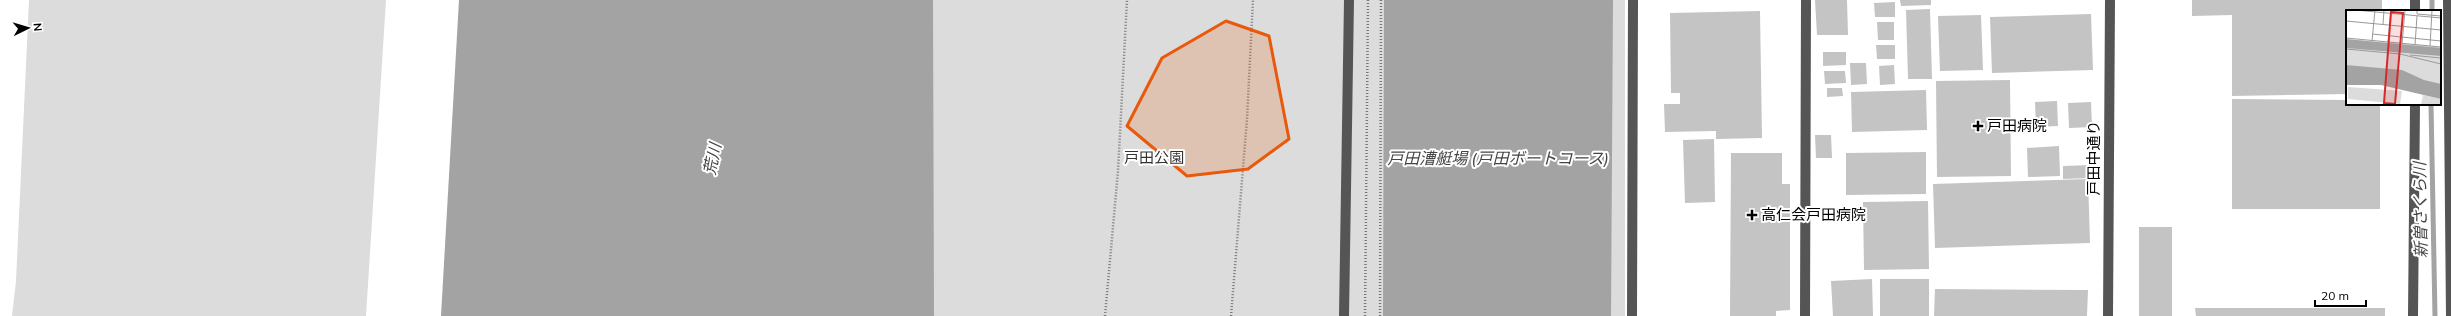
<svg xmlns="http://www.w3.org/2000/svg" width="2451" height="316" viewBox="0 0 2451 316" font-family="Mulish,'Noto Sans JP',sans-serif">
<rect width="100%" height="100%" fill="#fff"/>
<g fill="#dcdcdc">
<path d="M29,0H386L366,316H12L16,281Z"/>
<path d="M723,0H1625V316H682Z"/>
</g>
<g fill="#a3a3a3">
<path d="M459,0H933L934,316H441Z"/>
<path d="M1384,0H1613L1611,316H1383Z"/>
</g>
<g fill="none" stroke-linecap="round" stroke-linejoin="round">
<g stroke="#a3a3a3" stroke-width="5">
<path d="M2432,0V11"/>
<path d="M2431,104L2435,316"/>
</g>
</g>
<g fill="#c4c4c4">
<path d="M1815,0H1847L1848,35H1817Z"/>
<path d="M1900,0H1931V5L1901,6Z"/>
<path d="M2192,0H2382V11H2347V94L2232,96V15L2192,16Z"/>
<path d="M1895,2V17H1875L1874,3Z"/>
<path d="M1930,9L1932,79H1908L1906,10Z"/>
<path d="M1760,11L1762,138L1716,139V131L1665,132L1664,104H1680V93H1671L1670,13Z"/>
<path d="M2091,14L2093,70L1992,73L1990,17Z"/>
<path d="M1981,15L1983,70L1940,71L1938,16Z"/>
<path d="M1877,22H1894V40H1878Z"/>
<path d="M1876,45H1895V59H1877Z"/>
<path d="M1823,52H1846V65L1823,66Z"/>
<path d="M1850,63H1866L1867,84L1851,85Z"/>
<path d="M1894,65L1895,84L1880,85L1879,66Z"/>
<path d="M1824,71H1845L1846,83L1825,84Z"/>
<path d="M2010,80L2011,176L1937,177L1936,81Z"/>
<path d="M1827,88H1842L1843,96L1827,97Z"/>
<path d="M1926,90L1927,130L1852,132L1851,92Z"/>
<path d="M2232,99L2347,100V104H2380V209H2232Z"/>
<path d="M2057,101L2058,126L2036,127L2035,102Z"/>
<path d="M2091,102L2092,127L2069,128L2068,103Z"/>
<path d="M1815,135H1831L1832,158H1816Z"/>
<path d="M1714,139L1715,202L1685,203L1683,140Z"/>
<path d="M2059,146L2060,176L2028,177L2027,148Z"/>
<path d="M1926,152V194L1846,195V153Z"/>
<path d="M1731,153H1782V184H1790V310L1776,311V316H1730Z"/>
<path d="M2091,165V178L2063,179V166Z"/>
<path d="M2088,179L2090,243L1935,248L1933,184Z"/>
<path d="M1928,201L1929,269L1864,270L1863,202Z"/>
<rect x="2139" y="227" width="33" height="89"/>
<path d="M1872,279L1873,316H1833L1831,281Z"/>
<rect x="1880" y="279" width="49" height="37"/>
<path d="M1935,289L2088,290L2087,316H1934Z"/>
<path d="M2195,308H2385V316H2196Z"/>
</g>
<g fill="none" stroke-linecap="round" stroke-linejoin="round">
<g stroke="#777" stroke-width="2.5" stroke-dasharray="1 2" stroke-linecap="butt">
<path d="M1105,316L1118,171L1127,0"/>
<path d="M1231,316L1247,119L1253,0"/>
<path d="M1365,316L1368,0"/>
<path d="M1380,316L1381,0"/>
</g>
<g stroke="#555" stroke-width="10">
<path d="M2448,0L2451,316"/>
<path d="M2415,11V0"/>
<path d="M1344,316L1349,0"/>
<path d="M1632,316L1633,0"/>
<path d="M1805,316L1806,0"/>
<path d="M2108,316L2110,0"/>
<path d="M2413,316L2415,104"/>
</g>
</g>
<path fill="#e8590c" fill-opacity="0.2" stroke="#e8590c" stroke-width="3" stroke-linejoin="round" d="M1226,21L1269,36L1289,139L1248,169L1187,176L1127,126L1162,58Z"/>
<g fill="#000" stroke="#fff" stroke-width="1.5">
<path d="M1976 120h4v4h4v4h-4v4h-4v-4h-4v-4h4z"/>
<path d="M1750 209h4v4h4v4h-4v4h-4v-4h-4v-4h4z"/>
</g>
<g text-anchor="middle" stroke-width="4" stroke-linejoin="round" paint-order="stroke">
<g font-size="15" fill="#000" stroke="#fff" text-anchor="start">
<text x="1987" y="131">戸田病院</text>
<text x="1761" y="220">高仁会戸田病院</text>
</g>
<g font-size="15" fill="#333" stroke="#fff">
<text x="1154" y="163">戸田公園</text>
</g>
<g font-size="15" fill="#000" stroke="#fff">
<text transform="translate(2094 158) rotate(-90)" y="5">戸田中通り</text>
</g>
<g font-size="16" font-style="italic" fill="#444" stroke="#fff">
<text x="1498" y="164">戸田漕艇場 (戸田ボートコース)</text>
<text transform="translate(712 159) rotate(-79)" y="6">荒川</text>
<text transform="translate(2420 210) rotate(-91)" y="6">新曽さくら川</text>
</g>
</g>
<g transform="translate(2346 10)">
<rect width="95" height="95" fill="#fff"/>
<path d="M0,29L95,37V80L0,65ZM2,77L56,81L54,94L2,89ZM77,85L95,89V95H75Z" fill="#dcdcdc"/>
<path d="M0,29L95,38V46L0,38ZM0,55L56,60L78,70L95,74V89L35,75H0Z" fill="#a3a3a3"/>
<path fill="none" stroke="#999" stroke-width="1" d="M9,0L95,8M71,0V4L95,6M0,11L95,20M37,14L38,0M26,24L95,31M0,28L95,37M26,31L29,0M42,32L45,0M56,34L59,0M69,35L71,6M84,36L86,0M0,39L54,44L95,54M64,45L95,48"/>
<path fill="#d62828" fill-opacity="0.15" stroke="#d62828" stroke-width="2" d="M45,2L57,3L49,94L38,93Z"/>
<rect width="95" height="95" fill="none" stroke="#000" stroke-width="2"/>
</g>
<g transform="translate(28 28) rotate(85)" stroke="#ffffff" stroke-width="3" paint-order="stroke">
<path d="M0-3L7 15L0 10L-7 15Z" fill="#000000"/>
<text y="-6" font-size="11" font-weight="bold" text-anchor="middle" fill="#000000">N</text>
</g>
<path d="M2315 300v6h51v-6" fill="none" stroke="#000000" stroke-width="2"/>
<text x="2321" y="300" font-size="12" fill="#000000" stroke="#ffffff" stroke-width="3" paint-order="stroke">20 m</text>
</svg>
